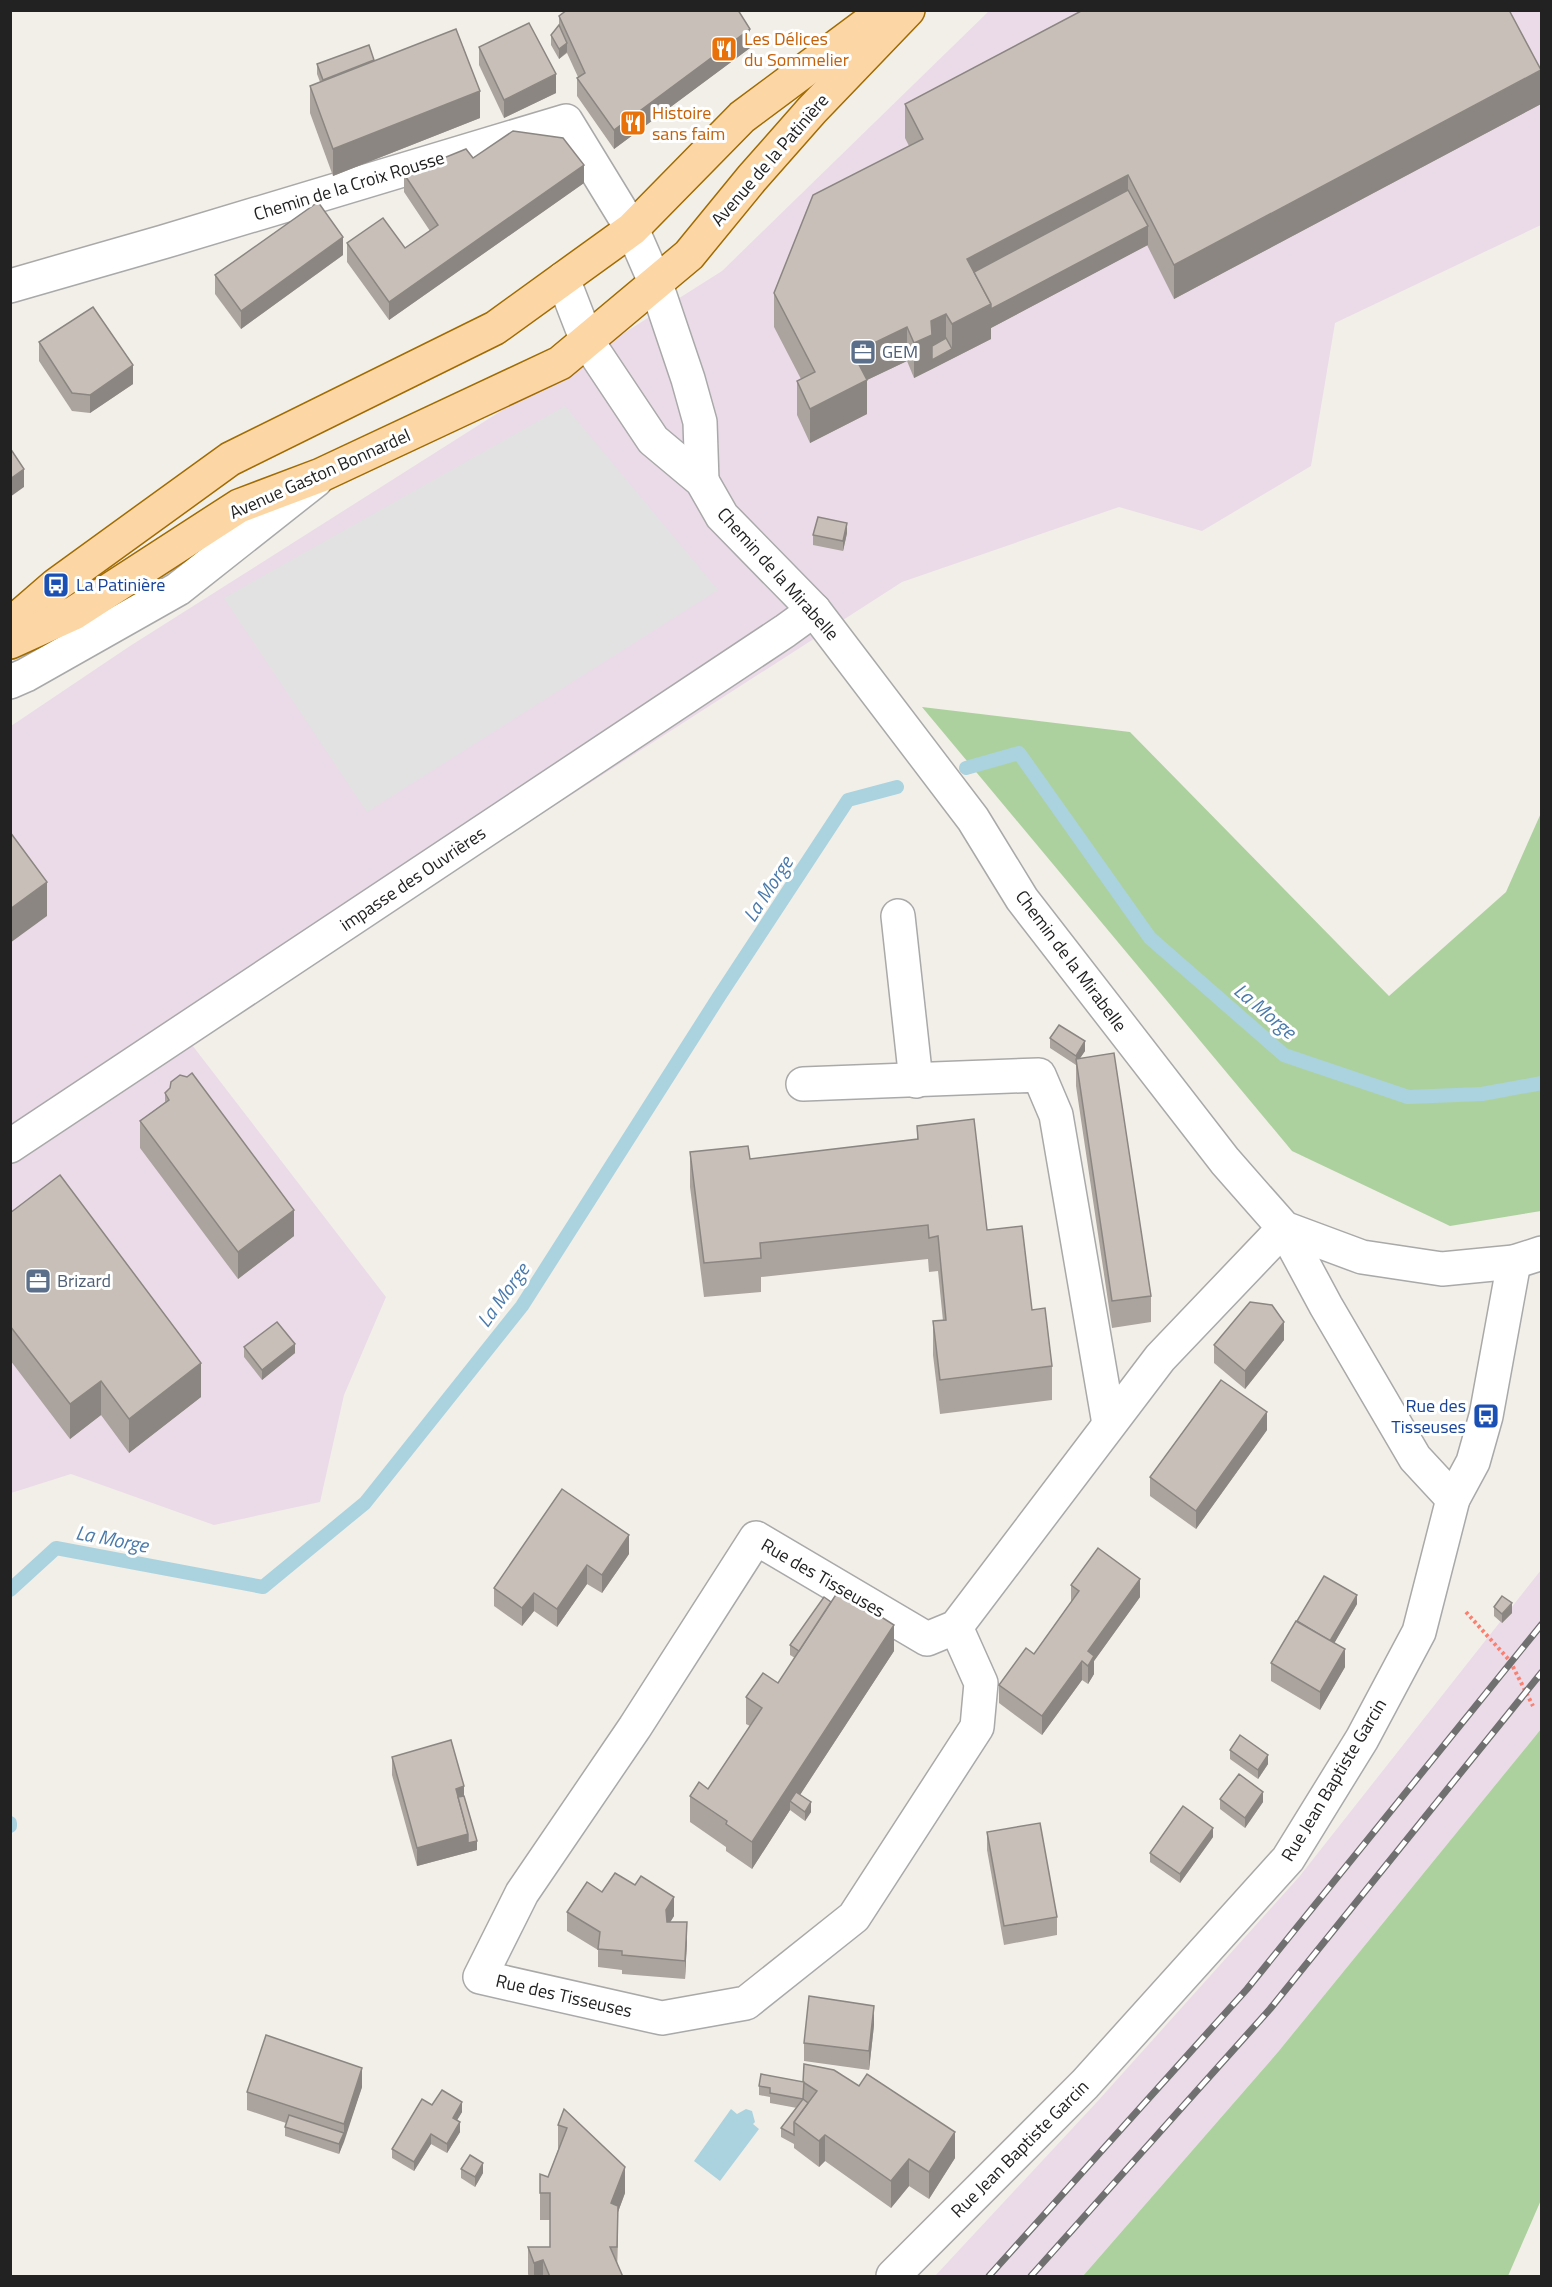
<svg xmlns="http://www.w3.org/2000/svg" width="1552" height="2287" viewBox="0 0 1552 2287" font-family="'Titillium Web',sans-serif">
<rect width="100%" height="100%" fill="#f2efe9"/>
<g fill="#ebdbe8">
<path d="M989,11H1541V225L1335,323L1311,466L1202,531L1119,507L902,582L189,1041L386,1297L344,1395L320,1502L214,1525L71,1474L11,1493V726L130,646L722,271Z"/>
<path d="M1541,1570V1729L1278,2052L1083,2276H935L1096,2103L1299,1877Z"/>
</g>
<g fill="#add19e">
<path d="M922,707L1130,732L1389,996L1506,892L1541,813V1211L1450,1226L1292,1151Z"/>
<path d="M1541,1729V2200L1508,2276H1083L1278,2052Z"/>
</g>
<path fill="#e2e2e2" d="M565,406L718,590L367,812L224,598Z"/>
<path fill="#aad3df" d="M731,2109L737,2114L746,2109L752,2111L755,2122L753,2124L759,2129L720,2181L694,2161Z"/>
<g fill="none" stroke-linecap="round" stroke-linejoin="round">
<g stroke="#aad3df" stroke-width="14">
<path d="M966,768L1019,753L1150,938L1284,1055L1408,1097L1482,1094L1542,1083"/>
<path d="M10,1590L56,1548L263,1587L365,1503L522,1306L720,995L848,800L897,787"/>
<path d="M10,1823V1826"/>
</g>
<defs>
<g id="minor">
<path d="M563,279L587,341L653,440L702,481L722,516L814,610L973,819L1022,899L1225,1161L1284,1228L1362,1257L1442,1269L1514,1262L1542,1253"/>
<path d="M10,286L163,242L566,121L632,229L656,284L688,379L700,422L702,481"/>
<path d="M10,682L26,675L178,589L316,480"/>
<path d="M898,916L916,1081"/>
<path d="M803,1084L1039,1075L1056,1115L1109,1424"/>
<path d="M10,1146L785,631L814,610"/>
<path d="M1284,1228L1326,1306L1415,1458L1453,1499"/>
<path d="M956,1627L981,1683L977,1727L854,1917L746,2003L662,2018L480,1977L522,1893L635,1727L756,1538L927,1639L956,1627L1160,1358L1284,1228"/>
<path d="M893,2276L1085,2084L1288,1859L1362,1739L1419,1632L1453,1499L1473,1462L1486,1416L1514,1262"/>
</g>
<g id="major">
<path d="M10,625L56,585L230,459L495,328L632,229L742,117L875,18L892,11"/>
<path d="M10,642L74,613L239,506L321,475L560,363L689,255L752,178L812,110L908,10"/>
</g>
</defs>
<use href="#minor" stroke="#a9a9a9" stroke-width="36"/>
<use href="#major" stroke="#a06b00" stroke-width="36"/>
<path stroke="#fa8072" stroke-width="4" stroke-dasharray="3 3" stroke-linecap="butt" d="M1466,1612L1510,1661L1533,1706"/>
<use href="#minor" stroke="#fff" stroke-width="33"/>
<use href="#major" stroke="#fcd6a4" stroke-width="33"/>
<defs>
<g id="rail">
<path d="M989,2276L1247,1989L1542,1624"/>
<path d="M1031,2276L1270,2009L1542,1672"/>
</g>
</defs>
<use href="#rail" stroke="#707070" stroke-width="7"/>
<use href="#rail" stroke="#fff" stroke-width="4.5" stroke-dasharray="14" stroke-linecap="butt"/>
</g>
<g fill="#aba49e">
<path d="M559,16L750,48L614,149L577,96V78L578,77L567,53L559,59L551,45V35L559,25Z"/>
<path d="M479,47L556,93L504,118L479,65Z"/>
<path d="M374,61L480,118L333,176L310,113V86L320,82L317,74V64Z"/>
<path d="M905,104H1541L1174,299L1147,245L991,328V339L932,369L914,378L907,361L867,380V414L810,443L797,415V381L801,379L774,327V293L909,146L905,138Z"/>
<path d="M473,158L584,183L389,320L347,262V243L405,248L430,231L404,192V174Z"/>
<path d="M343,255L241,329L215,294V275Z"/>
<path d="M39,342L133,384L90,413L72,411L39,361Z"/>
<path d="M847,533L843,551L813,545V535Z"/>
<path d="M1050,1038L1085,1051L1080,1058L1151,1296V1322L1112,1328L1076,1086V1065L1050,1048Z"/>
<path d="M165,1093L294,1236L238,1279L140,1148V1121L165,1102Z"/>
<path d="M917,1126L987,1230L1032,1310L1052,1366V1400L940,1414L933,1355V1321H943L938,1271L929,1272L928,1259L761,1277V1292L704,1297L690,1187V1152L750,1159L917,1140Z"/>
<path d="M10,1213L201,1397L129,1453L101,1415L70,1439L10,1360Z"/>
<path d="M1284,1340L1245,1389L1214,1363V1345Z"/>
<path d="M244,1347L295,1353L262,1380L244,1357Z"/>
<path d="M1267,1430L1196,1529L1150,1496V1477Z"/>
<path d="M629,1554L602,1593L587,1584L557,1627L534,1611L522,1626L494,1606V1588Z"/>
<path d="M1071,1585L1140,1597L1094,1661V1674L1088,1684L1082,1680L1042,1735L999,1703V1685L1034,1654L1071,1602Z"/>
<path d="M1357,1604L1334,1643L1345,1667L1320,1710L1271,1681V1663L1297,1621Z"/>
<path d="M1494,1607L1512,1613L1502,1623L1494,1616Z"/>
<path d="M790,1645L894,1651L800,1795L811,1812L805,1821L790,1810L752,1869L726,1851V1847L690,1822V1796L708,1789L750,1726L746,1724V1697L778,1683L795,1658L790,1655Z"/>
<path d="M1230,1750L1268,1764L1258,1779L1230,1759Z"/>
<path d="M392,1757L464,1796L477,1850L417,1866L392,1775Z"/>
<path d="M1220,1799L1263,1802L1245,1828L1220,1809Z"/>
<path d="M987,1832L1057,1917V1935L1004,1945L987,1850Z"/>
<path d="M1213,1837L1180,1883L1150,1862V1853Z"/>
<path d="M602,1892L674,1916L670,1922L687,1940L685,1979L622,1974V1970L598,1967V1950L567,1931V1912Z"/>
<path d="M874,2025L869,2070L804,2061V2043Z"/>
<path d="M803,2082L955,2158L929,2199L909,2186L891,2208L825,2161L819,2167L794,2148V2144L781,2137V2128L797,2108L770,2103V2097L759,2095V2086Z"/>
<path d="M362,2087L339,2154L285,2136V2127L286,2123L247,2110V2092Z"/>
<path d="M432,2105L462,2112L457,2120L460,2132L447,2153L431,2144L414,2171L392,2158V2149Z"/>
<path d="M564,2109L625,2193L618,2212L617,2264L623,2277H529L528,2274V2247H550V2220H540V2174L548,2177L558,2150V2125Z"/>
<path d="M461,2169L483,2173L475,2187L461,2178Z"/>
</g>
<g fill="#8b8681">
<path d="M750,29V48L614,149V130Z"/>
<path d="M567,43V52L559,59V49Z"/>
<path d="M1541,70V104L1174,299V265Z"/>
<path d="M556,74V93L504,118V100Z"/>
<path d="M480,91V118L333,176V149Z"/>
<path d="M584,165V183L389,320V302Z"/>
<path d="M1128,175V209L975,290L967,259Z"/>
<path d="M1148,226V245L991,328V339L932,369V360L952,349V324Z"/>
<path d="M343,237V255L241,329V311Z"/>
<path d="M946,314V348L932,355V369L914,378V343L931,321Z"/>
<path d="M907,327V361L867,380V414L810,443V409L853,353Z"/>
<path d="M133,365V384L90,413V395Z"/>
<path d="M24,469V487L10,497V479Z"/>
<path d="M847,523V533L843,551V541Z"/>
<path d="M47,882V916L10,943V909Z"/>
<path d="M1085,1041V1051L1076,1064V1056Z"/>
<path d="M294,1210V1236L238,1279V1252Z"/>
<path d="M1284,1322V1340L1245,1389V1371Z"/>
<path d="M295,1344V1353L262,1380V1370Z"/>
<path d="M201,1363V1397L129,1453V1419Z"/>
<path d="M101,1381V1415L70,1439V1404Z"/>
<path d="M1267,1412V1430L1196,1529V1511Z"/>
<path d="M629,1535V1554L602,1593V1575Z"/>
<path d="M587,1565V1584L557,1627V1609Z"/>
<path d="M1140,1579V1597L1094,1661V1674L1088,1684V1651Z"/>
<path d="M534,1593V1611L522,1626V1608Z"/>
<path d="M1357,1595V1604L1328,1654V1644Z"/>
<path d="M1512,1603V1613L1502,1623V1614Z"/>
<path d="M894,1625V1651L794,1804L790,1801V1810L752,1869V1842Z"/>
<path d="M1345,1649V1667L1320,1710V1692Z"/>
<path d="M1082,1661V1680L1042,1735V1716Z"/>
<path d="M1268,1755V1764L1258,1779V1770Z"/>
<path d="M464,1786V1805L458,1807L456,1789Z"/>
<path d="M1263,1792V1802L1245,1828V1818Z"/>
<path d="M811,1802V1812L805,1821V1812Z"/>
<path d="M1213,1828V1837L1180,1883V1874Z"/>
<path d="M468,1834L477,1841V1850L417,1866V1848Z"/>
<path d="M674,1897V1916L666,1929V1910Z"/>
<path d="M687,1922V1940L685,1979V1961Z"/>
<path d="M874,2006V2025L869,2070V2051Z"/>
<path d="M362,2068V2087L344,2142V2124Z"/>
<path d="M462,2102V2112L453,2127V2118Z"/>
<path d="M460,2122V2132L447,2153V2144Z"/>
<path d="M955,2132V2158L929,2199V2172Z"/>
<path d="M344,2133V2142L339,2154V2144Z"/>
<path d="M431,2134V2144L414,2171V2162Z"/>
<path d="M825,2135V2161L819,2167V2141Z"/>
<path d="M909,2159V2186L891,2208V2181Z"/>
<path d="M483,2163V2173L475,2187V2177Z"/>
<path d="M625,2167V2193L618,2212L617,2274V2247L611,2203Z"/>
<path d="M543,2260V2277H534V2263Z"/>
</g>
<g fill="#c7bfb8" stroke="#8b8681" stroke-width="1.5">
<path d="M567,10H738L750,29L614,130L577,78L585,73L559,16Z"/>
<path d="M1083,10H1509L1541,70L1174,265L1128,175L967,259L991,304L952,324L946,314L931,321L932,335L914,343L907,327L853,353L867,380L810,409L797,381L815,372L774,293L813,195L923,139L905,104Z"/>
<path d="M529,23L556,74L504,100L479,47Z"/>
<path d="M559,25L567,43L559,49L551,35Z"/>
<path d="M456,29L480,91L333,149L310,86Z"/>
<path d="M369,45L374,60L323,80L317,64Z"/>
<path d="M513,131L563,138L584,165L389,302L347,243L383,218L405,248L438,225L404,174L466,149L473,158Z"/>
<path d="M1128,190L1148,226L991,309V304L974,272Z"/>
<path d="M318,202L343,237L241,311L215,275Z"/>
<path d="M93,307L133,365L90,395L72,393L39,342Z"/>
<path d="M946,338L952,349L932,360V346Z"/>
<path d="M10,448L24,469L10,479Z"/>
<path d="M818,517L847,523L843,541L813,535Z"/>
<path d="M10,832L47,882L10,909Z"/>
<path d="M1059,1025L1085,1041L1076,1056L1050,1038Z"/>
<path d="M1114,1053L1151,1296L1112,1301L1076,1059Z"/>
<path d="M192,1073L294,1210L238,1252L140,1121L169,1100L165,1093L170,1088L171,1082L180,1075L187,1077Z"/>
<path d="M974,1119L987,1230L1022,1226L1032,1310L1045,1308L1052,1366L940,1380L933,1321L946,1320L938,1236L929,1238L928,1225L760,1243L761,1258L704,1263L690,1152L748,1146L750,1159L918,1139L917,1126Z"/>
<path d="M60,1175L201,1363L129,1419L101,1381L70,1404L10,1326V1213Z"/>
<path d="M1250,1302L1272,1305L1284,1322L1245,1371L1214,1345Z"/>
<path d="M277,1322L295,1344L262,1370L244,1347Z"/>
<path d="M1221,1380L1267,1412L1196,1511L1150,1477Z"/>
<path d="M562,1489L629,1535L602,1575L587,1565L557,1609L534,1593L522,1608L494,1588Z"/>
<path d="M1098,1548L1140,1579L1088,1651L1094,1656L1088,1666L1082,1661L1042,1716L999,1685L1026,1648L1034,1654L1079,1591L1071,1585Z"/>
<path d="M1324,1576L1357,1595L1330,1641L1297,1621Z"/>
<path d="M839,1590L894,1625L752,1842L726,1824L727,1821L690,1796L699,1782L708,1789L762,1708L746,1697L763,1673L778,1683Z"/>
<path d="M1502,1596L1512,1603L1502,1614L1494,1607Z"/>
<path d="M824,1597L831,1602L799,1651L790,1645Z"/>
<path d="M1296,1621L1345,1649L1320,1692L1271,1663Z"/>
<path d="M1240,1735L1268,1755L1258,1770L1230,1750Z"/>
<path d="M451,1740L464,1786L456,1789L468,1834L417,1848L392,1757Z"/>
<path d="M1239,1774L1263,1792L1245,1818L1220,1799Z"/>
<path d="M796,1792L811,1802L805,1812L790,1801Z"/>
<path d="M464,1796L477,1841L468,1843V1834L458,1797Z"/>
<path d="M1183,1806L1213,1828L1180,1874L1150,1853Z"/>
<path d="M1040,1823L1057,1917L1004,1926L987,1832Z"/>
<path d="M615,1873L635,1885L641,1876L674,1897L666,1910L667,1922H687L685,1961L622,1955V1951L598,1949L600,1932L567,1912L587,1882L602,1892Z"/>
<path d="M809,1996L874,2006L869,2051L804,2043Z"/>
<path d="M266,2035L362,2068L344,2124L247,2092Z"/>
<path d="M804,2064L834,2070L859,2086L867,2074L955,2132L929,2172L909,2159L891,2181L825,2135L819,2141L794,2122L817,2091L803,2082Z"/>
<path d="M761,2074L804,2082L803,2099L770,2093V2088L759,2086Z"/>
<path d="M442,2090L462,2102L453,2118L460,2122L447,2144L431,2134L414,2162L392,2149L422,2099L432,2105Z"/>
<path d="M803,2099L808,2103L794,2122V2135L781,2128Z"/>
<path d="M564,2109L625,2167L611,2203L618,2206L617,2247H610L623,2277H550L543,2260L534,2263L528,2247H550V2193H540V2174L548,2177L567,2128L558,2125Z"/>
<path d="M289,2115L344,2133L339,2144L285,2127Z"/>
<path d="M470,2155L483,2163L475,2177L461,2169Z"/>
</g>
<defs>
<symbol id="restaurant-square" viewBox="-11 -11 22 22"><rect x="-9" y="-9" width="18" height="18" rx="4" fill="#e8710a" stroke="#fff"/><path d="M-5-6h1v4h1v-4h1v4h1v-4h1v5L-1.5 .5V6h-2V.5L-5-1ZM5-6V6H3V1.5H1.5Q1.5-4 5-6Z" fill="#fff"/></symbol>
<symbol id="office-square" viewBox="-11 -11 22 22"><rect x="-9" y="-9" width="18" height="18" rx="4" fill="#5c6f8a" stroke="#fff"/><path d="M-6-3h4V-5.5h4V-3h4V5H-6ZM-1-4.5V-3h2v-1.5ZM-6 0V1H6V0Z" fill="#fff"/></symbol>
<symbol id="bus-square" viewBox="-11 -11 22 22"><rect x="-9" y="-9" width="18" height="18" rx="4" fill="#1a4fb4" stroke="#fff"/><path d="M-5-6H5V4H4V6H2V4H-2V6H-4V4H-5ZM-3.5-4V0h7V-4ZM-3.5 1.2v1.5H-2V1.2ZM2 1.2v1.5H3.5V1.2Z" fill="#fff"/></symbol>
</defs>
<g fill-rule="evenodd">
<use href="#restaurant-square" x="709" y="34" width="30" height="30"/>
<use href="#restaurant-square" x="618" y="108" width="30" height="30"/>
<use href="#office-square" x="848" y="337" width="30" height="30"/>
<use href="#bus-square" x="41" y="570" width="30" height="30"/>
<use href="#office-square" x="23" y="1266" width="30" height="30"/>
<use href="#bus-square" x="1471" y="1401" width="30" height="30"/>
</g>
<g text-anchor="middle" stroke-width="6" stroke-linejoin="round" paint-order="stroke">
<g font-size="18" fill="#c56008" stroke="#fff" text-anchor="start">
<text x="744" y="45">Les Délices<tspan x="744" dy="21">du Sommelier</tspan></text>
<text x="652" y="119">Histoire<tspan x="652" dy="21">sans faim</tspan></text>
</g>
<g font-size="18" fill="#222" stroke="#fff">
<text transform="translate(770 160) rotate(-49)" y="6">Avenue de la Patinière</text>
<text transform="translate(349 186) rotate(-17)" y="6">Chemin de la Croix Rousse</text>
<text transform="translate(320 474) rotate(-24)" y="6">Avenue Gaston Bonnardel</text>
<text transform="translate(778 574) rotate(48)" y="6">Chemin de la Mirabelle</text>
<text transform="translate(413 879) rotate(-34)" y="6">impasse des Ouvrières</text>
<text transform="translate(1071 961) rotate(53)" y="6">Chemin de la Mirabelle</text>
<text transform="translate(823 1578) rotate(30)" y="6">Rue des Tisseuses</text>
<text transform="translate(1334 1780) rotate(-59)" y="6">Rue Jean Baptiste Garcin</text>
<text transform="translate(564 1996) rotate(13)" y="6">Rue des Tisseuses</text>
<text transform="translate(1020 2149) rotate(-45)" y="6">Rue Jean Baptiste Garcin</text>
</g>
<g font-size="18" fill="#4e5e75" stroke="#fff" text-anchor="start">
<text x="882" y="358">GEM</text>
<text x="57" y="1287">Brizard</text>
</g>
<g font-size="18" fill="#164399" stroke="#fff" text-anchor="start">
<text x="76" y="591">La Patinière</text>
<text x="1466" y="1412" text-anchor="end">Rue des<tspan x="1466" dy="21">Tisseuses</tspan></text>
</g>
<g font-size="20" font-style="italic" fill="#4a7aab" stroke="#fff">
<text transform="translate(768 889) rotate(-57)" y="7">La Morge</text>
<text transform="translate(1265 1011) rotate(40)" y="7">La Morge</text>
<text transform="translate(503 1295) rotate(-54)" y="7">La Morge</text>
<text transform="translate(112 1539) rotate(11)" y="7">La Morge</text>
</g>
</g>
<rect width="1552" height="2287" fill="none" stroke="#222222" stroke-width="24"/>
</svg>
